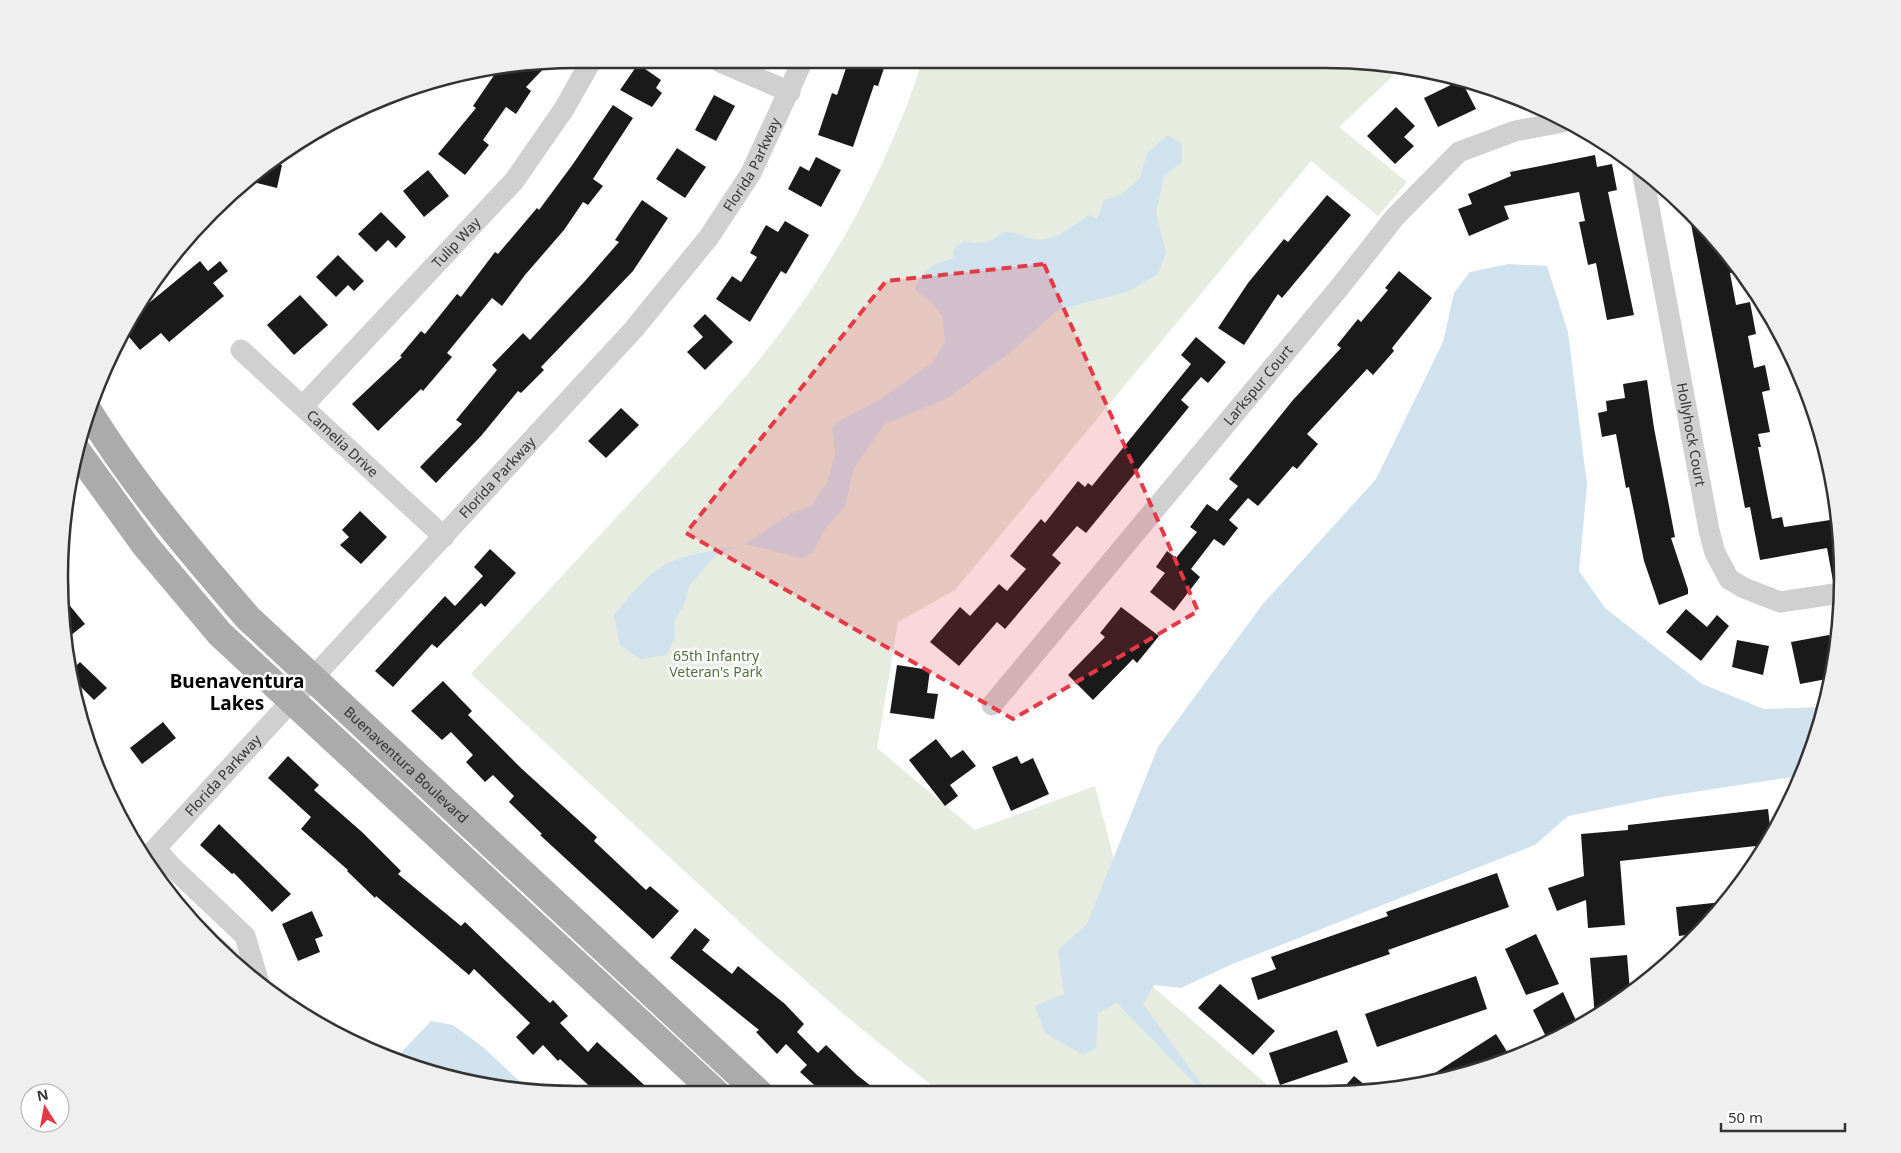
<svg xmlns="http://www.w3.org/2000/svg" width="1901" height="1153" viewBox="0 0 1901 1153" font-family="'Noto Sans',sans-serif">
<rect width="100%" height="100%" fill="#fff"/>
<g fill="#e6ecdf">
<path d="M1359,60L1405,69L1394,75L1339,127L1407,182L1378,216L1311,161L955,590L898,622L877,748L975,830L1095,786L1146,981L1277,1093H941L847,1017L758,939L471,674C527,614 583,553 639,493C683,445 730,398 770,346C837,261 889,164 922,62Z"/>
<path d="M162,887L242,955V969L211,943Z"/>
</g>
<g fill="#cfe2ee">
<path d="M1168,135L1182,144V162L1164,176L1156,213L1166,253L1158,274L1129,291L1058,310L1011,352L948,398L885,424L854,468L845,507L827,526L813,552L802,558L745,544L790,514L811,506L827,483L835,454L832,427L837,422L879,400L933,362L945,341L942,316L932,303L915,290C922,268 933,264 953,259V250L964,241C979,245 993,243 1003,232C1014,230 1023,237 1033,239C1054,245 1074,223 1090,215L1097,219L1104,200L1121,195L1140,178L1147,153Z"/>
<path d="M1509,264L1547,266L1568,332L1587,485L1579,571L1605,608L1702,684L1764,709L1823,707L1801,778L1792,777L1661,797L1568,816L1535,845L1230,965L1181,988L1154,985L1143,1004L1208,1093H1204L1117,1003L1098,1013L1096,1048L1083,1055L1045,1033L1035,1006L1064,994L1058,950L1087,924L1158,747L1262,605L1376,479L1443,342L1454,293L1470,272Z"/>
<path d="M736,546L715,556L689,586L685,602L674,622L675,637L667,655L640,659L620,645L614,615C628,599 644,577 664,565C685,554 713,551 736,546Z"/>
<path d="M431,1021L453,1025L484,1048L529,1090L410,1067L395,1059Z"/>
</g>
<g fill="#1a1a1a">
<path d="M848,62H886L878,86L874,85L853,147L818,135L832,93L837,95Z"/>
<path d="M509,63H549L526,87L531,91L516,114L506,107L483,140L489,145L465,175L438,154L476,108L473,106L501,65Z"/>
<path d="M638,64L661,80L656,88L662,93L652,107L620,90Z"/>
<path d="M1461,80L1476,109L1438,127L1424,98Z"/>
<path d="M714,95L735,106L716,141L695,130Z"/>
<path d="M613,105L633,118L593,179L603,186L588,205L583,202L564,230L525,275L502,306L492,298L447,353L452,357L423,391L421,389L378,431L352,404L402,357L400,356L421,331L425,334L457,294L461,297L495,252L498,254L537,208L539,210L573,164Z"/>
<path d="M1396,107L1415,126L1404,137L1414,146L1395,164L1367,136Z"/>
<path d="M677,148L706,167L685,198L656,179Z"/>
<path d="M1595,155L1597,167L1612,164L1617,190L1608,192L1634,315L1607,320L1596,263L1588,265L1579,222L1585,221L1579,192L1504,206L1509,219L1469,236L1458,209L1472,204L1468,194L1511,176L1510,172Z"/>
<path d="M816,157L841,170L821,207L788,189L800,166L809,171Z"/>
<path d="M267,162L282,165L277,188L245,180Z"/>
<path d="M428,170L449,196L424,217L403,191Z"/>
<path d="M1327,195L1351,215L1282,298L1278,294L1244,345L1218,328L1248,283L1284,239L1288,242Z"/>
<path d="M642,200L668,218L633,271L541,367L544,370L521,393L518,391L481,436L436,483L420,467L462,424L456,420L497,370L492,365L523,333L530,340L585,281L619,242L615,240Z"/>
<path d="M1688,208L1741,271L1730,273L1736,305L1750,302L1756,334L1748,336L1754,368L1765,365L1770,390L1762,392L1770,432L1758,434L1761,447H1758L1772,519L1782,517L1784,527L1837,519L1842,580L1833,581L1827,548L1760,560L1750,507L1745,508Z"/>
<path d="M381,212L406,237L396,248L388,240L376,252L358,234Z"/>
<path d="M785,221L809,235L786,274L781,271L750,322L716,299L732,276L741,282L757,257L750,253L766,225L778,232Z"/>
<path d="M338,255L364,281L354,291L348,285L336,297L316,277Z"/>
<path d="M200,261L208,271L220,261L228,271L213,283L224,296L169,342L161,333L140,350L125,332L132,317Z"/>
<path d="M1399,271L1432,298L1392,348L1394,351L1373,375L1367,369L1307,434L1318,444L1297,469L1293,466L1258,506L1248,498L1229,520L1238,528L1224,546L1214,539L1191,569L1200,577L1174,611L1150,592L1165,573L1156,567L1167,551L1176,558L1197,532L1190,527L1207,504L1217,511L1238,486L1229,479L1293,400L1341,348L1337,345L1358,319L1361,322L1388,290L1385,288Z"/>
<path d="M300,295L328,325L294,355L267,325Z"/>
<path d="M705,314L733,342L705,370L687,352L703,337L693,326Z"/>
<path d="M1196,337L1226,362L1208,383L1201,377L1181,400L1189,407L1086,533L1077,526L1052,555L1061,563L1005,629L997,622L959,666L930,642L960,607L970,616L999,584L1007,591L1026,569L1010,556L1041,519L1045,523L1078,481L1085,487L1088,483L1092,486L1191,364L1181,355Z"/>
<path d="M1647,380L1654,428L1675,537L1671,538L1688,589V594L1659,605L1644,561L1629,487L1626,488L1616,434L1602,437L1598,413L1607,411L1606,401L1625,398L1623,384Z"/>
<path d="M621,408L639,425L606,458L588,441Z"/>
<path d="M360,511L387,537L361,564L340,545L349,537L342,530Z"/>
<path d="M490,549L516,573L485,607L481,603L437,648L432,644L393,687L375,671L445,596L455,606L483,576L474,567Z"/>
<path d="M61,595L85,624L65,640Z"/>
<path d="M1121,607L1159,636L1137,663L1133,659L1093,700L1068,675L1105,637L1100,633Z"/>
<path d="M1686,609L1707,627L1717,615L1729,626L1701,661L1666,632Z"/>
<path d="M1829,635L1834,660L1832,678L1800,684L1791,642Z"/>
<path d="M1737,640L1769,646L1763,675L1732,667Z"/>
<path d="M80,662L107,688L94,700L68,674Z"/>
<path d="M897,665L930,670L927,693L938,694L934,719L890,713Z"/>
<path d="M443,681L472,711L468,715L522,769L597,837L594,841L646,890L650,886L679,911L653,939L540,835L542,834L509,802L514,796L493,775L485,782L466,762L473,755L451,732L442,740L411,711Z"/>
<path d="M163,722L176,738L142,764L130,748Z"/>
<path d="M936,739L951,758L963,750L976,766L950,785L958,796L945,806L909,760Z"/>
<path d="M288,756L319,785L314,790L362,832L401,871L398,874L461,926L465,922L550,1003L553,1000L568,1016L560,1023L588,1052L597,1042L653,1093H597L560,1059L558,1061L543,1045L533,1055L516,1037L530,1023L474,969L469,975L376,896L375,898L347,871L348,870L301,829L311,817L268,778Z"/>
<path d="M1017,756L1021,764L1033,758L1049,794L1011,811L992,767Z"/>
<path d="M1768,809L1771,834L1765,845L1620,861L1625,925L1588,928L1586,900L1557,911L1548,888L1584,876L1581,834L1628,830V825Z"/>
<path d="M219,824L291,894L272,912L234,873L232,874L200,845Z"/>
<path d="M1497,873L1509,907L1388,950L1390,954L1258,1000L1251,978L1276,969L1271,957L1388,916L1386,912Z"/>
<path d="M1722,902L1693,934L1679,936L1676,907Z"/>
<path d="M312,911L323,936L315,939L320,952L298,961L282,924Z"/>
<path d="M695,928L710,940L702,950L732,974L738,966L785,1004L804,1024L797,1032L818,1053L826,1045L857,1075L880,1093H842L834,1085L823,1093L800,1072L807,1065L786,1044L777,1054L756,1032L759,1030L670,958Z"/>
<path d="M1536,934L1559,984L1526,995L1505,949Z"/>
<path d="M1627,955L1630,991L1595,1017L1590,958Z"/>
<path d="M1476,976L1487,1009L1377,1047L1365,1014Z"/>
<path d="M1220,984L1275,1031L1253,1055L1198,1008Z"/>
<path d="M1563,992L1579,1027L1548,1041L1533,1010Z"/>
<path d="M1337,1030L1348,1062L1280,1085L1269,1053Z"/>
<path d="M1496,1034L1511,1058L1491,1067L1424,1080Z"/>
<path d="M1354,1076L1372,1091L1339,1093Z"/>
</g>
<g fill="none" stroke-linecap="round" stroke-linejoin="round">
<g stroke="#d0d0d0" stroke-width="21">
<path d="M720,62L790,92"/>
<path id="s1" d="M1642,170L1709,530L1715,553L1729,579L1744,588L1780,602L1841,593"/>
<path id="s2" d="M241,350L444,537"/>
<path id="s3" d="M303,406L514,181L564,109L590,63"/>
<path id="s4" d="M992,705L1339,288L1395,217L1459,152L1515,131L1563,122"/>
<path d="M156,849L169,864L245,936L259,983"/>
<path id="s5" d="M145,860L634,329L709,237L751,173L802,62"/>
</g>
<g stroke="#ababab" stroke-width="28">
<path id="s6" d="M87,409C133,484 190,551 248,618L759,1093"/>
<path d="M77,451L145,545L220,634L716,1093"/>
</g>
</g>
<path fill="#e63946" fill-opacity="0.2" stroke="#e63946" stroke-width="4" stroke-dasharray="10 6" stroke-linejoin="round" d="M1044,264L1198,611L1013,719L686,533L886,281Z"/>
<g text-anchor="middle" stroke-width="5" stroke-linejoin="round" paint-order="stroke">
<g font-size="14" fill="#333" stroke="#fff">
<text dy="5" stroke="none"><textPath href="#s5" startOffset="925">Florida Parkway</textPath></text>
<text dy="5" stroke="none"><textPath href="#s3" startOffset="224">Tulip Way</textPath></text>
<text dy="5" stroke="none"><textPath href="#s4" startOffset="416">Larkspur Court</textPath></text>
<text dy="5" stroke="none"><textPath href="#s1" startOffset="269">Hollyhock Court</textPath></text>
<text dy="5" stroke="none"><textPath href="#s2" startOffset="138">Camelia Drive</textPath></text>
<text dy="5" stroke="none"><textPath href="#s5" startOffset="520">Florida Parkway</textPath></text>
<text dy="5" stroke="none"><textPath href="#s6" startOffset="480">Buenaventura Boulevard</textPath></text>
<text dy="5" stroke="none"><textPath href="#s5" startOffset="115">Florida Parkway</textPath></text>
</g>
<g font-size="14" fill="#56703f" stroke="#fff">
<text x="716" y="661">65th Infantry<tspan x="716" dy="16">Veteran's Park</tspan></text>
</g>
<g font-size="19" font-weight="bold" fill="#000" stroke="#fff">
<text x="237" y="688">Buenaventura<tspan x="237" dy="22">Lakes</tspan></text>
</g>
</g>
<path d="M0 0H1901V1153H0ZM577 68H1325A509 509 0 0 1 1834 577V577A509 509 0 0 1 1325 1086H577A509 509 0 0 1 68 577V577A509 509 0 0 1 577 68Z" fill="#efefef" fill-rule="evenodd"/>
<path fill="none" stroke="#333" stroke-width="2.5" d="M577 68H1325A509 509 0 0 1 1834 577V577A509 509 0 0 1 1325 1086H577A509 509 0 0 1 68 577V577A509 509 0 0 1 577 68Z"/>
<g transform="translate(45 1108) rotate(349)"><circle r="24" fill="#ffffff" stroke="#adadad"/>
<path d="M0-4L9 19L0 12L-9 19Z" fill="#e63946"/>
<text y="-8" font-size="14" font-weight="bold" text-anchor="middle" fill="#333333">N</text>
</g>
<path d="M1721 1123v8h124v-8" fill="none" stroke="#333333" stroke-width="2.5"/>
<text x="1728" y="1123" font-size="15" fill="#333333" stroke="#ffffff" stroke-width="4" paint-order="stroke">50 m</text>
</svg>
